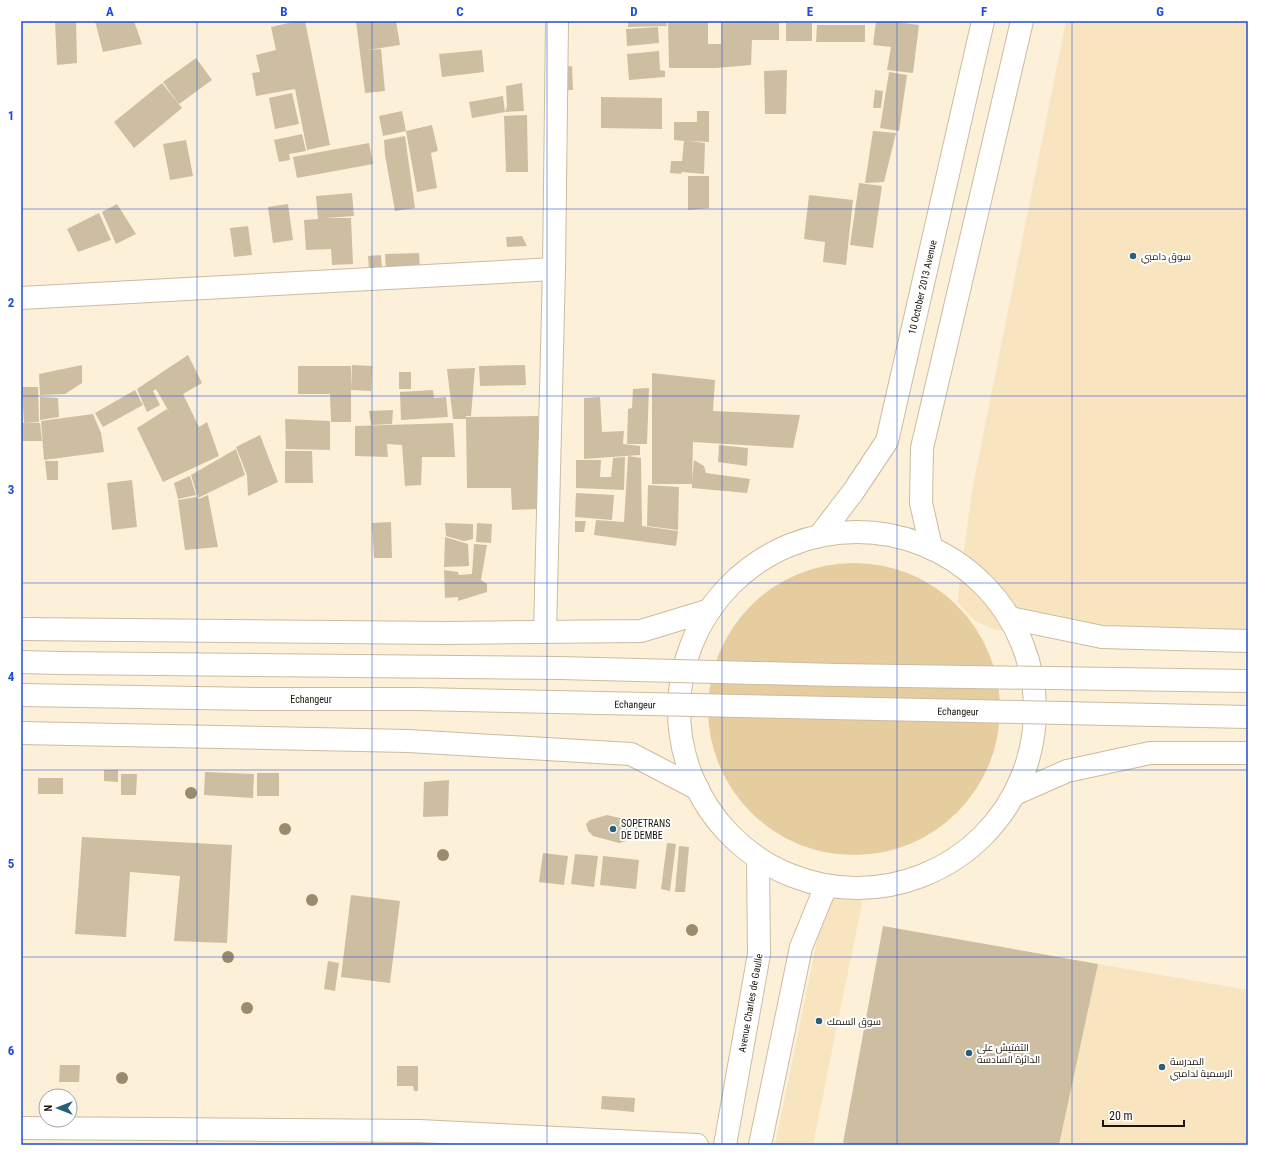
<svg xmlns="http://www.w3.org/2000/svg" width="1269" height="1166" viewBox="0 0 1269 1166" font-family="'Roboto Condensed',Cairo,sans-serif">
<rect width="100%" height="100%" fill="#fdf0d9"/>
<g fill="#f8e5c0">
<path d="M1066,21H1248V630L1203,627L1060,635L995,630L974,620L957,602L972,491Z"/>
<path d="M864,893L813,1145H775L826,897Z"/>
<path d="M1098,964L1248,990V1145H1059Z"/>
</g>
<circle fill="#e5cda0" cx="854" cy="709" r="146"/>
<g fill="#cdbea2">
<path d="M55,21H76L77,63L57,65Z"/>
<path d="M95,21H134L142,44L103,52Z"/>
<path d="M297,21H305L330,145L307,150L295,89L256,96L252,73L260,72L256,55L276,50L271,27Z"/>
<path d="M356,21H396L400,45L368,50L381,49L385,91L365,93Z"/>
<path d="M628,21H666L667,26L628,27Z"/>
<path d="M668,21H708V44H721V21H779V40H752L751,65L716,68H669Z"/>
<path d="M876,21H888L919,25L913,73L887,70L891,47L873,45Z"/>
<rect x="786" y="23" width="26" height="18"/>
<path d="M817,25H865V42H816Z"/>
<path d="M658,27L659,43L627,46L626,29Z"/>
<path d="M482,50L484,72L442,77L439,54Z"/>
<path d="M659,51L660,70L665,71V77L629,80L627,54Z"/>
<path d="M196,58L212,80L179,104L163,82Z"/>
<path d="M572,66L573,90H561L563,67Z"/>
<path d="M787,70L786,114H765L764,71Z"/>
<path d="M889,72L907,75L899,131L880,128Z"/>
<path d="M162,83L182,108L134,148L114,122Z"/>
<path d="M522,83L524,111L505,112L472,118L469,102L503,96L505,112L507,106L506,86Z"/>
<path d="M875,90L883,91L881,108H873Z"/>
<path d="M292,93L299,124L275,129L269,98Z"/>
<path d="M601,97L662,98V129L601,128Z"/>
<path d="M402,111L406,131L383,136L379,116Z"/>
<path d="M697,111H709V142L689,141L705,143L704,174L682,172L681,174L670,173L671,161H682L684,141L674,140V122H697Z"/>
<path d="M527,115L528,172H506L504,116Z"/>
<path d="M432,125L438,151L431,153L437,188L417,192L406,131Z"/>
<path d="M873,131L896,133L884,182L865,183Z"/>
<path d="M302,134L306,151L289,154L290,160L279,162L274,140Z"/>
<path d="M405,136L415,208L395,211L385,155L384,140Z"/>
<path d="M186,140L193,176L170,180L163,144Z"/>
<path d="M369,143L373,164L297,178L293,157Z"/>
<path d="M688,176H709V208L688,210Z"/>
<path d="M859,183L882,186L873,248L850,245Z"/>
<path d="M352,193L354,216L326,218H351L353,264L332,265L331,249L306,250L304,220L318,219L316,196Z"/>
<path d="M809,195L853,200L846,265L823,262L825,242L804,239Z"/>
<path d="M117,204L136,234L116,244L102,212Z"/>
<path d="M288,204L293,240L273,243L268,207Z"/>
<path d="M99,213L111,240L78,252L67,229Z"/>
<path d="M248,226L252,255L234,257L230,228Z"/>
<path d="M522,236L527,246L507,247L506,237Z"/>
<path d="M419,253L420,269L386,270L385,254Z"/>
<path d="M381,255L382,268L369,269L368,256Z"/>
<path d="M188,355L202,383L183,394L199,427L207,422L219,456L163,482L137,428L167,409L172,417L156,389L153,391L160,405L147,412L137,389Z"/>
<path d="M82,365V383L65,394L40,395L39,374Z"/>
<path d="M352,365L372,366L371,391L351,390V422H331L330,394H298V366H351V389Z"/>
<path d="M525,365L526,385L480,386L479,366Z"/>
<path d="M475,368L471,416H466V417L538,416L539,509L512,510L511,488H467L466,419H453L447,369Z"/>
<rect x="399" y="372" width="12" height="17"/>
<path d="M652,373L715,380L713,411L800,415L793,448L693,442L692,481L694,460L704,466L706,473L750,479L747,493L692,488V484H652Z"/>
<path d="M22,387H38L39,422L25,423H40L42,441H21V423H24Z"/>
<path d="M649,388L647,444H627L628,409L632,408L633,389Z"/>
<path d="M135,390L143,405L103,427L95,413Z"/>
<path d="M433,390L434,398L446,397L448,417L401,420L400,392Z"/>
<path d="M40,397L58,398L59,417L40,420Z"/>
<path d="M600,397L602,432L624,431L623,444L640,446V455L584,459V398Z"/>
<path d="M393,410L392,424L371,425L369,411Z"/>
<path d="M93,414L101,433L104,452L44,460L41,421Z"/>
<path d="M285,419L330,421V450L286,449Z"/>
<path d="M453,423L455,457H422L421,485L405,486L402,445L387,444L388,457L355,456V426Z"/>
<path d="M260,435L278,482L248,496L247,475L236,447Z"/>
<path d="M719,445L748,448L747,466L718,462Z"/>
<path d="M236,449L245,475L198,498L191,475Z"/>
<path d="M285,451H312L313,483H285Z"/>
<path d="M628,456L641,458L642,526L678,531L676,546L594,535L596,520L624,522Z"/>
<path d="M625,457L624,490L576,488V460H601L600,477H611L613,458Z"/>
<path d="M45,461H58V480H47Z"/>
<path d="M190,476L196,495L178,499L174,483Z"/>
<path d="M132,480L137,527L112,530L107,483Z"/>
<path d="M648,485L679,487L678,530L647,526Z"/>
<path d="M576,493L614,495L612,520L575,517Z"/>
<path d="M208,495L218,547L185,550L178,500L196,497L199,499Z"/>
<path d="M575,521H586L584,532H575Z"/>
<path d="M391,522L392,558H374L372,523Z"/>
<path d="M445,523L473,524V539L464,541L446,536Z"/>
<path d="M477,523L492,524L491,543L476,542Z"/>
<path d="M445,537L468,544L469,566L444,567Z"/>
<path d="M474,544L487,545L481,580L487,584V592L458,601V597L445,598L444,570L458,572L459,575L472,574Z"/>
<path d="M104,770H118V782L104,781Z"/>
<path d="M205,772L254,774L253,798L204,795Z"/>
<rect x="257" y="773" width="22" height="23"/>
<path d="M121,774H137L136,795H121Z"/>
<rect x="38" y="778" width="25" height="16"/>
<path d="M449,780L448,816L423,817L424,782Z"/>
<path d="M607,815L628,820L638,824L640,831L638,837L631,840L619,843L593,836L588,831L586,824L590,820Z"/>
<path d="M82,837L232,845L227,943L174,941L180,876L130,872L126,937L75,934Z"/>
<path d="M667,843L676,844L670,891L661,889Z"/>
<path d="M679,846L689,847L685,892H675Z"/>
<path d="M543,853L568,856L564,885L539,882Z"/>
<path d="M575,854L598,856L594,887L571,884Z"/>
<path d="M603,856L639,860L636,889L600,885Z"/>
<path d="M351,895L400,901L390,983L341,977Z"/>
<path d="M883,926L1098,964L1059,1145H857L843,1143Z"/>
<path d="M328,961L339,963L335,991L324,989Z"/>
<path d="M60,1065H80L79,1082H59Z"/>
<path d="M397,1066H418V1091H414L413,1086H397Z"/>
<path d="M602,1096L635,1098L634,1112L601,1109Z"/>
</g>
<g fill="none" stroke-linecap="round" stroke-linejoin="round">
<defs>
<g id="minor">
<path d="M21,298L554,269"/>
<path d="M545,632L554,269L557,21"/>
<path d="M21,1128L419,1131L697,1145"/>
</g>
<g id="primary">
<path d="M1010,618L1102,637L1248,641"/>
<path d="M1015,794L1067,771L1150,753H1248"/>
<path d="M725,1145L759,954L758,859"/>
<path d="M760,1145L801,947L826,886"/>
</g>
<g id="trunk">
<circle cx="857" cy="710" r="178"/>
<path d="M820,535L853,492L887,441L983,21"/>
<path d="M931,547L921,503L922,448L1022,21"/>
<path d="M21,629L446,633L641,631L710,610"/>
<path d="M21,733L408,741L631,754L698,789"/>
</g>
</defs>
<use href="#minor" stroke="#cbbca0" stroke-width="24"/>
<use href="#primary" stroke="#cbbca0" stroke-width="24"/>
<use href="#trunk" stroke="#cbbca0" stroke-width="24"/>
<use href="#minor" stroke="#fff" stroke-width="22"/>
<use href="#primary" stroke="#fff" stroke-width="22"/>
<use href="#trunk" stroke="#fff" stroke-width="22"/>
<defs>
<g id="primary-bridge">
<path d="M21,662L59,663L559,668L837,675L1248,681"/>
<path d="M21,695L261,699H417L1248,717"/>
</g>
</defs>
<use href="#primary-bridge" stroke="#cbbca0" stroke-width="24" stroke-linecap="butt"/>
<use href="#primary-bridge" stroke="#fff" stroke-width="22"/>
</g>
<g fill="#9a8b6c">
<circle cx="191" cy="793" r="6"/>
<circle cx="285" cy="829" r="6"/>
<circle cx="443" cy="855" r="6"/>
<circle cx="312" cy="900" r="6"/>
<circle cx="692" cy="930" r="6"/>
<circle cx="228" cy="957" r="6"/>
<circle cx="247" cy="1008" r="6"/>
<circle cx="122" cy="1078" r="6"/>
</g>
<path fill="none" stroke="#1d4ed8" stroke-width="1" stroke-opacity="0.55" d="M197,21V1145M372,21V1145M547,21V1145M722,21V1145M897,21V1145M1072,21V1145M21,209H1248M21,396H1248M21,583H1248M21,770H1248M21,957H1248"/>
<g fill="#295f7a" stroke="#fff" stroke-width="1.5">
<circle cx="1133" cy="256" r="4"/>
<circle cx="613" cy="829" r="4"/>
<circle cx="819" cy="1021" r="4"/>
<circle cx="969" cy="1053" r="4"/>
<circle cx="1162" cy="1067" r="4"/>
</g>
<g text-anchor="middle" stroke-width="4" stroke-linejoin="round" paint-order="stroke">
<g font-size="10" fill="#1a150b" stroke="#fff" text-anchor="start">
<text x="1141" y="260">سوق دامبي</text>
<text x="621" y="827">SOPETRANS<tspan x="621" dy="12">DE DEMBE</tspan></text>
<text x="827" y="1025">سوق السمك</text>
<text x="977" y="1051">التفتيش على<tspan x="977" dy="12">الدائرة السادسة</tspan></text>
<text x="1170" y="1065">المدرسة<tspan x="1170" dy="12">الرسمية لدامبي</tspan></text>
</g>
<g font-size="10" fill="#1a150b" stroke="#fff">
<text transform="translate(922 287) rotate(-77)" y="4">10 October 2013 Avenue</text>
<text x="311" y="703">Echangeur</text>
<text transform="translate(635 704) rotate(1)" y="4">Echangeur</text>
<text transform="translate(958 711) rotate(1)" y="4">Echangeur</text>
<text transform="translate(750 1003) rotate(-80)" y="4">Avenue Charles de Gaulle</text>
</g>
</g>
<rect width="1269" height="1166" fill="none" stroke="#ffffff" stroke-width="44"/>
<g transform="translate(58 1108) rotate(270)"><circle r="19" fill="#ffffff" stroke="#a3a19d"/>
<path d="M0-3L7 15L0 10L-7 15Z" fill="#295f7a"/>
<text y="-6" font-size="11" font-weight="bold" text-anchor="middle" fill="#1a150b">N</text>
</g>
<path d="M1103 1120v6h81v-6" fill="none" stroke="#1a150b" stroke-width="2"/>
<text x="1109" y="1120" font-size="12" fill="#1a150b" stroke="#ffffff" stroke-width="3" paint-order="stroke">20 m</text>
<rect x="22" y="22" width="1225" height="1122" fill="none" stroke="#1d4ed8" stroke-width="1.5"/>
<g font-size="13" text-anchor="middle" font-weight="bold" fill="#1d4ed8">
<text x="110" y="16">A</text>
<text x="284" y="16">B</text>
<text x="460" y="16">C</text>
<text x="634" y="16">D</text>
<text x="810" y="16">E</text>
<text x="984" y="16">F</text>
<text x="1160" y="16">G</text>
<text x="11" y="120">1</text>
<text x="11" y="307">2</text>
<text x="11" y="494">3</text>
<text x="11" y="681">4</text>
<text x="11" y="868">5</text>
<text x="11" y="1055">6</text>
</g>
</svg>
